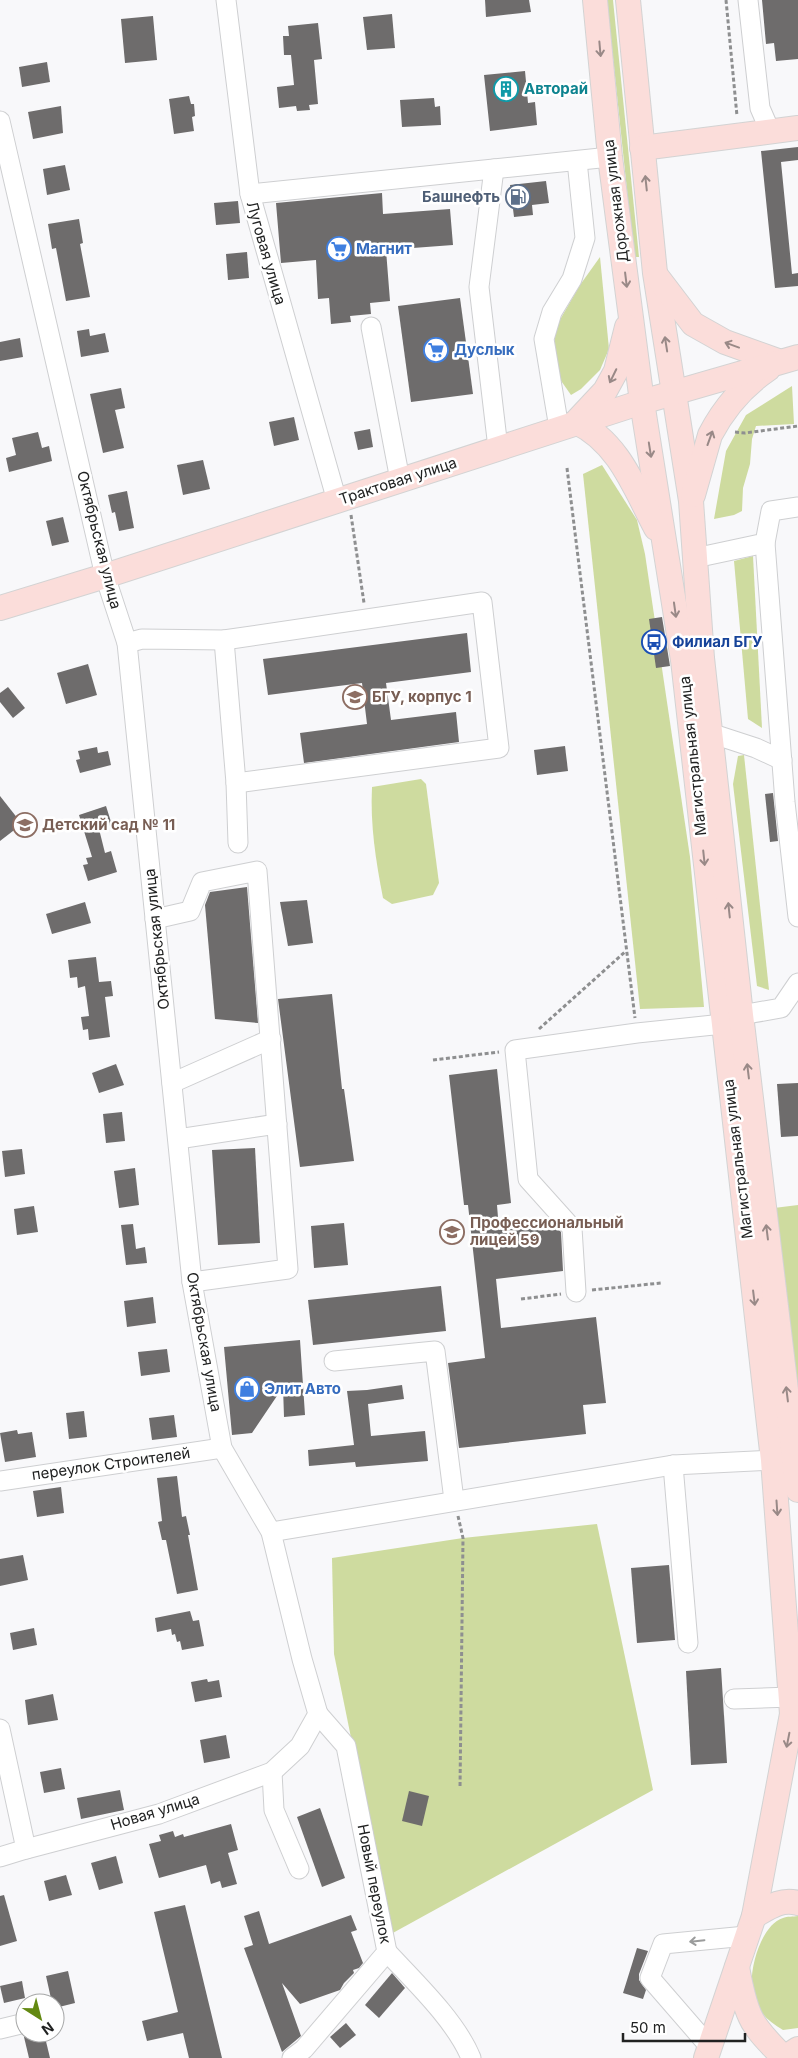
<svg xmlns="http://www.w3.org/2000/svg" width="798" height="2058" viewBox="0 0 798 2058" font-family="Inter,sans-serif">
<rect width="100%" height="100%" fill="#f8f8fa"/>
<g fill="#cedb9f">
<path d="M607,0H613L639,257H634Z"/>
<path d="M600,257L609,349L600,370L581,389L571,395L557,375L554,330L580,285Z"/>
<path d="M792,386L794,424L756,426L752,439L750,464L743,488L742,511L734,515L714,519L726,451L746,415Z"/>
<path d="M602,465L637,520L645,554L690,857L704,1007L640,1009L583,474Z"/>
<path d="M753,556L762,728L748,719L734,561Z"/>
<path d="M744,755L769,990L757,986L733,784L738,756Z"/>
<path d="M421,779L426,784L439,883L433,895L392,904L383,898C376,862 370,825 372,787Z"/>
<path d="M798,1205V1390L794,1382L774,1208Z"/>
<path d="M597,1524L653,1790L391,1934L334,1654L332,1558L463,1538Z"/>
<path d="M798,1916V2028L783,2030C769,2022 758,2012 753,1996C747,1975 760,1925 783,1918C787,1916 793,1917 798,1916Z"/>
</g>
<g fill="#6e6c6c">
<path d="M485,0H529L531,12L486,17Z"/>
<path d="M762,0H798V59L776,61L774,43L766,44Z"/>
<path d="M392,14L395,48L367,50L363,17Z"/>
<path d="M153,16L157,60L125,63L121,19Z"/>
<path d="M318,23L322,59L314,60L318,104L309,105L310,110L297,111L296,106L279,108L277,87L294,85L291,55H284L283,36H289L288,26Z"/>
<path d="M47,62L50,82L22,87L19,67Z"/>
<path d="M525,71L528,103L535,102L537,125L490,131L484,75Z"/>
<path d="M189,96L191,104H194L195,116L192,117L194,131L174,134L169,99Z"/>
<path d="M434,98L435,107L440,106L441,125L402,127L400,100Z"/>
<path d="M61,106L63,133L33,139L28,112Z"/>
<path d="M798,147V160L781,162L792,274L798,273V286L775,288L761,151Z"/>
<path d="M65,165L70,190L47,195L43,169Z"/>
<path d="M546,181L549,203L532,205L533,215L514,217L510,185Z"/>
<path d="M382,193L383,214L450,209L453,245L386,250L390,301L370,303L371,314L350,316L351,322L331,324L329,298L318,299L316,260L281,263L276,203Z"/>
<path d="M238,201L240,223L216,225L214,203Z"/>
<path d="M79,219L83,243L80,244L90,297L66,301L56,248L52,249L48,224Z"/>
<path d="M247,252L249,278L228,280L226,254Z"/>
<path d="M460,298L473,394L411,402L398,306Z"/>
<path d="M89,329L90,336L105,333L109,352L81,357L77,331Z"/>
<path d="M20,338L23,357L0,361V342Z"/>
<path d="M121,388L125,408L115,410L124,448L103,453L90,394Z"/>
<path d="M294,417L299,440L274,446L269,422Z"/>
<path d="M370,429L373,447L358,450L354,432Z"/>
<path d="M38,432L42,448L49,446L52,461L9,472L6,458L16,455L12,438Z"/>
<path d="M203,460L210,489L183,495L177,465Z"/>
<path d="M127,491L134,528L119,531L115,512L112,513L108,495Z"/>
<path d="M63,517L69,542L52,546L46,521Z"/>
<path d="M662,617L670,666L656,668L649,619Z"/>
<path d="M467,633L471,672L386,683L391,720L456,712L459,742L304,763L300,733L367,724L362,683L268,695L263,659Z"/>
<path d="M88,664L97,695L66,704L57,673Z"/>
<path d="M8,687L25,708L13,718L0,702V693Z"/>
<path d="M565,746L568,771L537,775L534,750Z"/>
<path d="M97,747L98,753L108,751L111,765L80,773L76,760L80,759L78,751Z"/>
<path d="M773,793L778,841L770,842L765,794Z"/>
<path d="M0,796L22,824L0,841Z"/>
<path d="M106,806L112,825L99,829L105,853L111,851L117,872L88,881L83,865L88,864L86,858L92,857L79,815Z"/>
<path d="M247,887L258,1023L215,1019L205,905L210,892Z"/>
<path d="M307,900L313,943L288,946L280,902Z"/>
<path d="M85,902L91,923L52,934L46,914Z"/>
<path d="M96,957L99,982L111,981L113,996L105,997L110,1037L89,1040L88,1029L83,1030L81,1017L89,1016L85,986L78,988L77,977L70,978L68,960Z"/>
<path d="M332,994L342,1089H344L354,1161L300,1167L278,999Z"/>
<path d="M116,1064L124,1085L99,1093L92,1073Z"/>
<path d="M497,1069L511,1203L497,1205L499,1230L553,1224L561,1232L563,1271L496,1279L501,1328L596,1317L606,1403L583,1405L586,1434L459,1448L448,1363L485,1358L468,1205H464L449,1075Z"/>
<path d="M798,1083V1136L781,1137L777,1084Z"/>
<path d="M122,1112L125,1141L106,1143L103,1114Z"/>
<path d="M255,1148L260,1243L218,1245L212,1150Z"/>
<path d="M22,1149L25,1174L5,1177L2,1151Z"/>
<path d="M135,1168L139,1205L119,1208L114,1171Z"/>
<path d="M34,1206L38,1232L17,1235L14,1209Z"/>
<path d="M344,1223L348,1265L314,1268L311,1226Z"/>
<path d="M133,1224L136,1249L145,1247L147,1263L126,1265L121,1225Z"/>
<path d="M441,1286L446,1331L313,1345L308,1300Z"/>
<path d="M153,1297L156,1323L127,1327L124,1301Z"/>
<path d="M300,1340L305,1415L284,1417L283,1387L252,1433L232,1435L224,1347Z"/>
<path d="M167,1349L170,1372L141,1376L138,1352Z"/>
<path d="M402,1385L404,1399L368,1404L371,1436L425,1431L428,1461L356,1467L355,1462L309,1466L308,1450L354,1445L347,1391L367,1390Z"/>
<path d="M84,1411L87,1437L69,1439L66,1413Z"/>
<path d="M174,1415L177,1437L152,1440L149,1418Z"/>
<path d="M17,1430L18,1434L32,1432L36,1457L5,1462L0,1433Z"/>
<path d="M177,1476L182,1517L186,1516L190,1535H188L198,1590L177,1594L166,1540H162L158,1522L162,1521L157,1478Z"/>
<path d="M61,1487L64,1513L37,1517L33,1491Z"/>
<path d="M23,1555L28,1580L0,1586V1559Z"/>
<path d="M669,1565L675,1640L637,1643L631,1568Z"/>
<path d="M190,1611L193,1621L199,1620L204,1646L182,1650L180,1641L177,1642L175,1634L172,1635L171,1629L157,1632L155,1618Z"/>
<path d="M34,1628L37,1645L13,1650L10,1633Z"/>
<path d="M721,1668L727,1763L691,1765L686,1671Z"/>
<path d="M207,1679L208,1682L219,1680L222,1697L195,1702L191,1682Z"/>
<path d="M53,1694L58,1720L28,1725L25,1700Z"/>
<path d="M226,1735L230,1758L204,1763L200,1740Z"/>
<path d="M61,1768L65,1789L44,1793L40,1772Z"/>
<path d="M120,1790L124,1810L81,1819L77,1798Z"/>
<path d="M409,1791L429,1796L422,1826L402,1821Z"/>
<path d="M320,1808L345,1878L322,1887L297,1817Z"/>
<path d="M231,1824L238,1850L228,1853L237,1884L222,1888L220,1881L211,1884L206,1865L159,1878L149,1844L161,1841L159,1835L173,1831L175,1837L183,1834L184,1837Z"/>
<path d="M116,1856L123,1883L99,1890L91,1863Z"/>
<path d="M66,1875L72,1895L49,1901L44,1881Z"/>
<path d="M4,1895L17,1941L0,1946V1896Z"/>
<path d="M185,1905L222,2058H189L183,2033L147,2041L142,2021L178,2012L154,1912Z"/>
<path d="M259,1911L269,1944L351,1915L357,1930L351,1932L363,1963L359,1968L353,1970L354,1973L344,1983L340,1990L300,2004L282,1983L301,2036L282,2052L244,1948L253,1945L244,1916Z"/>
<path d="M637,1948L648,1951L639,1974V1980L646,1990L643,1999L623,1993Z"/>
<path d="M68,1971L75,2003L55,2008V2003H52L46,1976Z"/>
<path d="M392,1973L405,1988L379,2018L365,2005Z"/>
<path d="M22,1981L25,1998L4,2003L0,1986Z"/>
<path d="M346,2023L356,2035L340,2048L330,2037Z"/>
<path d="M39,2033H44L50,2058H29L24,2037Z"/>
</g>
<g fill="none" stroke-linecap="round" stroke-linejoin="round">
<defs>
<g id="minor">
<path d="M226,0L250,194L337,501"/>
<path d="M748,0L760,108L770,131"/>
<path d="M0,121L105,576L127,643L192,1282L222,1448L271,1532L302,1659L318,1714L300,1746L272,1772L159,1814L26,1849L0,1857"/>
<path d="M494,169L479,287L498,448"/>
<path d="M250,194L610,157"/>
<path d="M371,327L400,480"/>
<path d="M559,428L544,339L552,312L572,279L585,238L577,161"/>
<path d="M765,543L785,802L798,917"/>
<path d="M695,558L765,543L771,511L798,507"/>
<path d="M224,640L236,783L238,843"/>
<path d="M127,643L142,639L224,640L482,602L499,748L236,783"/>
<path d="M710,733L756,748L782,760"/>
<path d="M155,919L190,911L202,882L257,871L288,1269L192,1282"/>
<path d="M741,1015L781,1008L798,983"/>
<path d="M172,1083L271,1039"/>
<path d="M178,1139L277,1124"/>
<path d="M576,1292L572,1228L528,1179L515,1050L637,1033L723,1024"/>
<path d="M334,1361L435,1351L454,1500"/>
<path d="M673,1465L688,1643"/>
<path d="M0,1481L222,1448"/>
<path d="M271,1532L673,1465L773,1460"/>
<path d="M734,1699L791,1697"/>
<path d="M0,1729L26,1849"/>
<path d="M272,1772L274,1810L299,1869"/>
<path d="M387,1952C415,1982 456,2021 471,2058"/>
<path d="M0,2029L25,2023"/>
<path d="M709,2046L650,1978L663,1944L746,1936"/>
<path d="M292,2058L304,2049L387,1952L346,1746L318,1714"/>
</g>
<g id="major">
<path d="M595,0L610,157L642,402L683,660L773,1460L792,1714L754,1916L706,2058"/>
<path d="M628,0L655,273L691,501L702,658L741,1015L798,1490"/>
<path d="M642,148L798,128"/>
<path d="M658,278L693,324L725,342L778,361"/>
<path d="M627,327L616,371L605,391L576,422C619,442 635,489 656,528"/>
<path d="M693,495L710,435C724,408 743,386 768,369"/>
<path d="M0,608L105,576L642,402L798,357"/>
<path d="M754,1916C768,1908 781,1898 798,1903"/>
<path d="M737,1967C740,1983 743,2001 750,2016C757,2032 772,2045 784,2058L798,2049"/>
</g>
</defs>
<use href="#minor" stroke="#cecfd1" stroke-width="21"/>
<use href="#major" stroke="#d3d3d3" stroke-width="26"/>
<g stroke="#8e8f90" stroke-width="3" stroke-dasharray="4 2.5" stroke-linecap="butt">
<path d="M726,0L737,116"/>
<path d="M735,432L745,433L798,426"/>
<path d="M567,468L635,1018"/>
<path d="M351,515L364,603"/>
<path d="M539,1029L626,951"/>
<path d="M433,1060L499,1052"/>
<path d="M592,1290L661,1283"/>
<path d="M521,1299L561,1294"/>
<path d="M458,1516L463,1538L460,1788"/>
</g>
<use href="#minor" stroke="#fff" stroke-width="19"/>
<use href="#major" stroke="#fbddda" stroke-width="24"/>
</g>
<defs><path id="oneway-shaft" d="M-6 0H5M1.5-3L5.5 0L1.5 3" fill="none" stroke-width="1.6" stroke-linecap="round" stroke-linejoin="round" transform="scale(1.25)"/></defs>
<g stroke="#998987">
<use href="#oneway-shaft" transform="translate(600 49) rotate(85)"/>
<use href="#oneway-shaft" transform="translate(646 183) rotate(-96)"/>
<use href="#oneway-shaft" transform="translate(626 280) rotate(83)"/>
<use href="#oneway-shaft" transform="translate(666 344) rotate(-99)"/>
<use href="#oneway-shaft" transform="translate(732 345) rotate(-160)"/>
<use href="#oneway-shaft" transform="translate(613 376) rotate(116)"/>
<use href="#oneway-shaft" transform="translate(710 438) rotate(-70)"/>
<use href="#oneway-shaft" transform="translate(650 450) rotate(81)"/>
<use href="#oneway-shaft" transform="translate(675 610) rotate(82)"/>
<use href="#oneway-shaft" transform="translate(704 858) rotate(84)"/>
<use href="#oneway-shaft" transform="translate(729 910) rotate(-96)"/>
<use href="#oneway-shaft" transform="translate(748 1071) rotate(-97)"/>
<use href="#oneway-shaft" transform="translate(767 1232) rotate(-97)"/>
<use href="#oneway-shaft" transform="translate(754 1298) rotate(83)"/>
<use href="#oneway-shaft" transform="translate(787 1394) rotate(-97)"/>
<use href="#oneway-shaft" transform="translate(777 1508) rotate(86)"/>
<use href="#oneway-shaft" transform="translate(788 1740) rotate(101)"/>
</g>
<use stroke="#9b9c9c" href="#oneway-shaft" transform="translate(697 1941) rotate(174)"/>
<defs>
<symbol id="building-ring" viewBox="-11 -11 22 22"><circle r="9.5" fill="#fff" stroke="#0f9aa8" stroke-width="1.5"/><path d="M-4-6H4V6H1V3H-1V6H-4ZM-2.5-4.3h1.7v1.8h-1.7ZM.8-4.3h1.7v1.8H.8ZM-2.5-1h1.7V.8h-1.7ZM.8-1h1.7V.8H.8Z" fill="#0f9aa8"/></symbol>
<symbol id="fuel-ring" viewBox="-11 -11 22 22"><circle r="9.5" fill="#fff" stroke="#5c6f8a" stroke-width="1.5"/><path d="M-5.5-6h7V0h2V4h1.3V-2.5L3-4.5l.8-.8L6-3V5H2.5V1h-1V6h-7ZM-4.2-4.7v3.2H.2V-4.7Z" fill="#5c6f8a"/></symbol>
<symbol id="supermarket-ring" viewBox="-11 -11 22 22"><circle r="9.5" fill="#fff" stroke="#3f7fe0" stroke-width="1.5"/><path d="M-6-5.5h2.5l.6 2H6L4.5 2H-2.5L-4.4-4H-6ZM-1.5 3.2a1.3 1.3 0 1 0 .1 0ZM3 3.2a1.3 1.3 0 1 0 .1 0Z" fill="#3f7fe0"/></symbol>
<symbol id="bus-ring" viewBox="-11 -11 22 22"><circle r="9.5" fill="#fff" stroke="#1a4fb4" stroke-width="1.5"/><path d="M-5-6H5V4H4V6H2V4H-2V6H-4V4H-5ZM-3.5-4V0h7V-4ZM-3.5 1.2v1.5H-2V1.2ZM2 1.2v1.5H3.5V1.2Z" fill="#1a4fb4"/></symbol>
<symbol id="university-ring" viewBox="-11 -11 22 22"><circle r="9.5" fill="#fff" stroke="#8d6e63" stroke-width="1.5"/><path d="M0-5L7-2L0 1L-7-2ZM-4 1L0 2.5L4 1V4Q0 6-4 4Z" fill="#8d6e63"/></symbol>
<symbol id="school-ring" viewBox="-11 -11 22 22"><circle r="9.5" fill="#fff" stroke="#8d6e63" stroke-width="1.5"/><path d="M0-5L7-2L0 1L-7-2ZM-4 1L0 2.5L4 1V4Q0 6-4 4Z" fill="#8d6e63"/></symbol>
<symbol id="shop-ring" viewBox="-11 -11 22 22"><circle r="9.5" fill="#fff" stroke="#3f7fe0" stroke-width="1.5"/><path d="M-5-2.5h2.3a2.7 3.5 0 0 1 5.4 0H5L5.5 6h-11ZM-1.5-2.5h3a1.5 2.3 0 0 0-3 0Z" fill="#3f7fe0"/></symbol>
</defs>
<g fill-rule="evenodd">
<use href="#building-ring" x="492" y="75" width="28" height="28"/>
<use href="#fuel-ring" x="504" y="183" width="28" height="28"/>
<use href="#supermarket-ring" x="325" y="235" width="28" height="28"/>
<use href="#supermarket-ring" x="422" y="336" width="28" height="28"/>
<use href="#bus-ring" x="640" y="628" width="28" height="28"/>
<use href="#university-ring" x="341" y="683" width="28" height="28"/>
<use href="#school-ring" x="11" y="811" width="28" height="28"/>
<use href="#university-ring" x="438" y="1218" width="28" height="28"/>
<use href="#shop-ring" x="233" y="1375" width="28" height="28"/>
</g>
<g text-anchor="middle" stroke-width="5" stroke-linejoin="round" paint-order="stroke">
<g font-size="15" font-weight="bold" fill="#0d838f" stroke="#fff" text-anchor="start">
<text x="524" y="94">Авторай</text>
</g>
<g font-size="15" font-weight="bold" fill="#4e5e75" stroke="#fff" text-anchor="end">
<text x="500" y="202">Башнефть</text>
</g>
<g font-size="15" fill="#212222" stroke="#fff">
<text transform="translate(616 201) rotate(-97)" y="5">Дорожная улица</text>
<text transform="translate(266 253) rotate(74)" y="5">Луговая улица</text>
<text transform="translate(398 481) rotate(-18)" y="5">Трактовая улица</text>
<text transform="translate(99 540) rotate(76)" y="5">Октябрьская улица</text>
<text transform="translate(693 756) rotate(-96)" y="5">Магистральная улица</text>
<text transform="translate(157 939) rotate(-96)" y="5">Октябрьская улица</text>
<text transform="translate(738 1159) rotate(-97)" y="5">Магистральная улица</text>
<text transform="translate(204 1342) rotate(80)" y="5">Октябрьская улица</text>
<text transform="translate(111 1464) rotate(-8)" y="5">переулок Строителей</text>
<text transform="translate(155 1812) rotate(-17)" y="5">Новая улица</text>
<text transform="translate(374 1884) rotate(79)" y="5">Новый переулок</text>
</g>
<g font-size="15" font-weight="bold" fill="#366cbe" stroke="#fff" text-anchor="start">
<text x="356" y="254">Магнит</text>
<text x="454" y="355">Дуслык</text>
<text x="264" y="1394">Элит Авто</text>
</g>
<g font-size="15" font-weight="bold" fill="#164399" stroke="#fff" text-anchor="start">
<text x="672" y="647">Филиал БГУ</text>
</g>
<g font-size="15" font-weight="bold" fill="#785e54" stroke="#fff" text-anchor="start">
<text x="372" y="702">БГУ, корпус 1</text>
<text x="42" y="830">Детский сад № 11</text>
<text x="470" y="1228">Профессиональный<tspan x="470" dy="17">лицей 59</tspan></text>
</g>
</g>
<g transform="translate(40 2018) rotate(144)"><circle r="24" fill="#ffffff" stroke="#a6a7a7"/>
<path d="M0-4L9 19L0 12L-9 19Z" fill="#638912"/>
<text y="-8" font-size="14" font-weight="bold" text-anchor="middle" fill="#212222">N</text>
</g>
<path d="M623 2033v8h122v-8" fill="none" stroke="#212222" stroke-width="2.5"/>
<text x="630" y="2033" font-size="15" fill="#212222" stroke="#ffffff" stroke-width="4" paint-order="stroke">50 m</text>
</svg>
